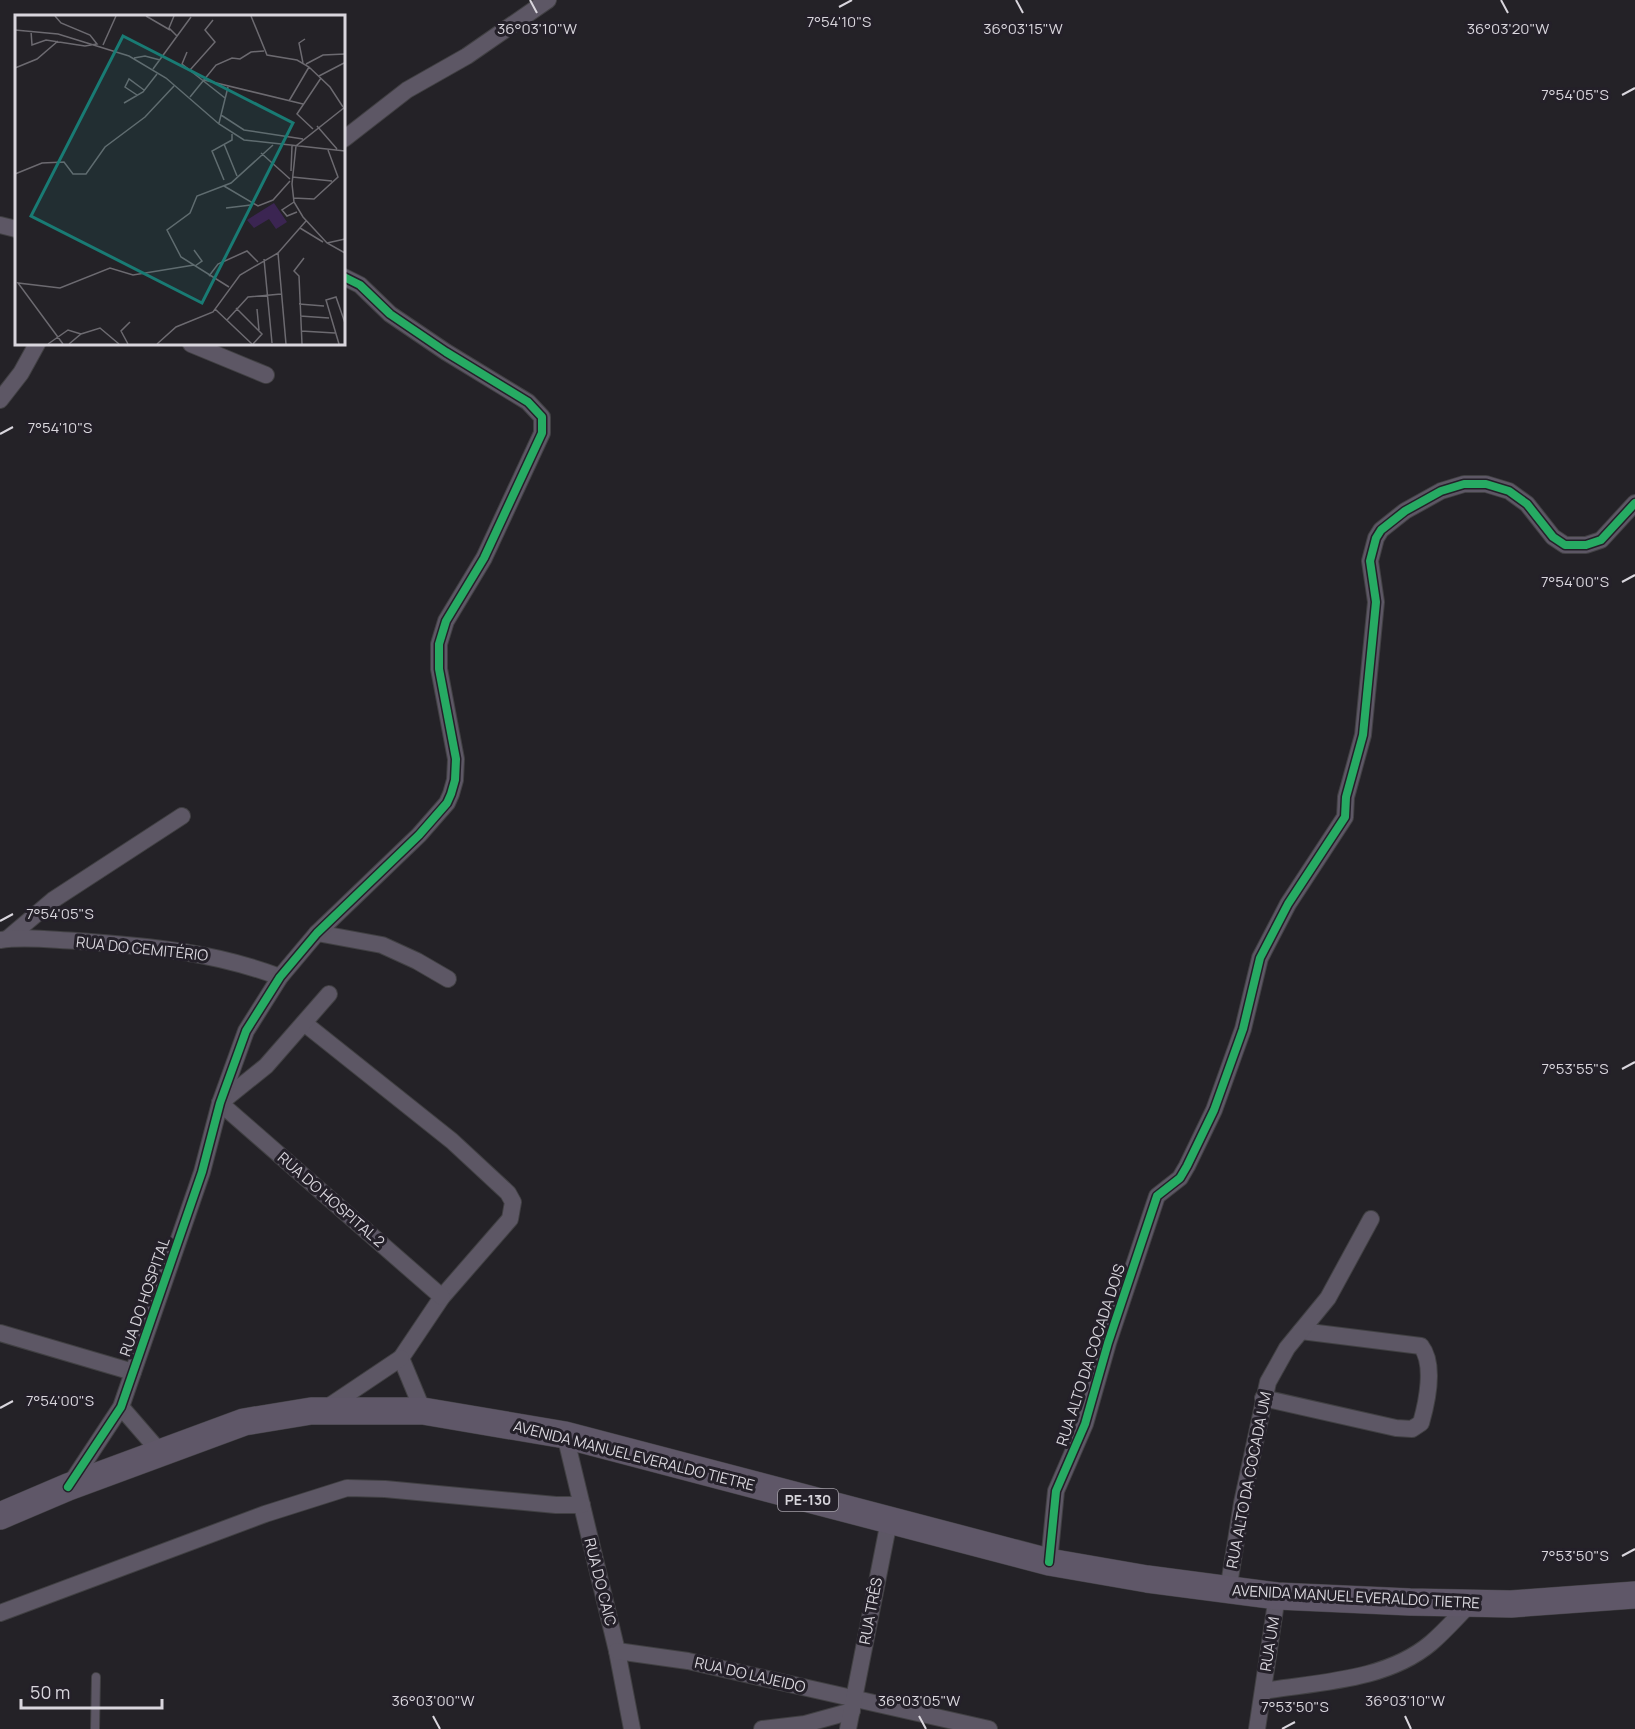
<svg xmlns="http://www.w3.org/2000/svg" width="1635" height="1729" viewBox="0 0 1635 1729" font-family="Manrope,sans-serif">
<rect width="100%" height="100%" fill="#242227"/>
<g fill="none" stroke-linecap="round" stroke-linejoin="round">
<defs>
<path id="service" d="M95,1729L96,1677"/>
<g id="minor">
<path d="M344,139L407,90L467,56L548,0"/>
<path d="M0,225L16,229"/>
<path d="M191,344L266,375"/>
<path d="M0,400L21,373L37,344"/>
<path d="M317,933L382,945L417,961L448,979"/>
<path d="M7,939L53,900L182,816"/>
<path d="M0,940C25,936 52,940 78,941C148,946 214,952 280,977"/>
<path d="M304,1023L452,1141L508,1193L513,1202L510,1219L442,1297L401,1358L423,1411"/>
<path d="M220,1103L442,1297"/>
<path d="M220,1103L266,1066L329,994"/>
<path d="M0,1333L133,1372"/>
<path d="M1263,1398L1396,1428L1412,1429L1421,1423C1427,1402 1435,1364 1421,1346L1301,1331"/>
<path d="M121,1407L160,1452"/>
<path d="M325,1409L401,1358"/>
<path d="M565,1435L617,1651L632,1729"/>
<path d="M69,1486L121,1407L202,1172L220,1103L246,1031L280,977L317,933L419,835L447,803L451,794L455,780L456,759L439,669V644L446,621L484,558L542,433V417L528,402L446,352L390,314L360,285L344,277"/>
<path d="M1049,1562L1056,1491L1085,1424L1108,1343L1157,1196L1180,1178L1187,1166L1214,1110L1243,1029L1260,958L1288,904L1345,817L1346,797L1363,735L1376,602L1370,561L1376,538L1381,530L1405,511L1441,491L1464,484H1486L1509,491L1527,504L1553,537L1565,545H1586L1601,540L1635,503"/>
<path d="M1228,1591L1242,1503L1268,1382L1287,1348L1328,1298L1371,1219"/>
<path d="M0,1613L265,1514L347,1488L385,1489L556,1505H582"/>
<path d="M617,1651L688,1661L989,1729"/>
<path d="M1263,1691C1318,1682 1386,1681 1431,1643C1445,1631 1458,1616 1471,1603"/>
<path d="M762,1729L805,1724L852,1711"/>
<path d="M848,1729L889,1521"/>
<path d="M1257,1729L1277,1596"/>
</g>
<path id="primary" d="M0,1516L68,1487L244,1422L311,1411H423L565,1435L1049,1562L1147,1579L1277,1596L1410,1602L1511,1604L1635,1595"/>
</defs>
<use href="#service" stroke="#414043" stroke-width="10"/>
<use href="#minor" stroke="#414043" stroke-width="18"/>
<use href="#primary" stroke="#414043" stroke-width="28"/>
<use href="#service" stroke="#5d5765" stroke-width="8"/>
<use href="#minor" stroke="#5d5765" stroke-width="16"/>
<use href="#primary" stroke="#5f5768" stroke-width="27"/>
<defs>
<g id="cycleway">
<path d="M68,1487L121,1407L202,1172L220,1103L246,1031L280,977L317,933L419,835L447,803L451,794L455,780L456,759L439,669V644L446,621L484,558L542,433V417L528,402L446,352L390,314L360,285L344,277"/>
<path d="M1049,1562L1056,1491L1085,1424L1108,1343L1157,1196L1180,1178L1187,1166L1214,1110L1243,1029L1260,958L1288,904L1345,817L1346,797L1363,735L1376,602L1370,561L1376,538L1381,530L1405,511L1441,491L1464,484H1486L1509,491L1527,504L1553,537L1565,545H1586L1601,540L1635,503"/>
</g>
</defs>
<use href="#cycleway" stroke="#242029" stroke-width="11"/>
<use href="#cycleway" stroke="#26ab63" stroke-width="8"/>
</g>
<path fill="none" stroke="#d9d6dd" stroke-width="2" d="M530,0L537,13M1016,0L1023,13M1501,0L1508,13M839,7L852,0M1622,95L1635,88M0,434L13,427M1622,582L1635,575M0,921L13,914M1622,1069L1635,1062M0,1408L13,1401M1622,1556L1635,1549M433,1716L440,1729M919,1716L926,1729M1405,1716L1411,1729M1282,1729L1295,1722"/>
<g text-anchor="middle" stroke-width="6" stroke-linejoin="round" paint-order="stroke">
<rect fill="#242029" stroke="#a39fa7" stroke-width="1.5" x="778" y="1489" width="60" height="22" rx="4.5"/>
<g font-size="14" font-weight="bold" fill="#d9d6dd">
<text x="808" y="1505">PE-130</text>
</g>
<g font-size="15" fill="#d9d6dd" stroke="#242029">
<text transform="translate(142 949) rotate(6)" y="5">RUA DO CEMITÉRIO</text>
<text transform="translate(331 1200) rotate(41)" y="5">RUA DO HOSPITAL 2</text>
<text transform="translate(145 1297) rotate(-71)" y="5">RUA DO HOSPITAL</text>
<text transform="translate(1091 1355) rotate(-72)" y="5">RUA ALTO DA COCADA DOIS</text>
<text transform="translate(634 1456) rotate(14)" y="5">AVENIDA MANUEL EVERALDO TIETRE</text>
<text transform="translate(1249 1480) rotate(-79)" y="5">RUA ALTO DA COCADA UM</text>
<text transform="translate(600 1582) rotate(76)" y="5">RUA DO CAIC</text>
<text transform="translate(1356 1597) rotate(3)" y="5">AVENIDA MANUEL EVERALDO TIETRE</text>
<text transform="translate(871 1611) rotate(-79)" y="5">RUA TRÊS</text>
<text transform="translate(1270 1644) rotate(-81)" y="5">RUA UM</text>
<text transform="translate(750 1675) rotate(13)" y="5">RUA DO LAJEIDO</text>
</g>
</g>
<g transform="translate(15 15)">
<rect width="330" height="330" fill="#242227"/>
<path d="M259,188L272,207L261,214L254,204L239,213L232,205Z" fill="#3b2552"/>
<path fill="none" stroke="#6c6a70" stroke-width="1.5" d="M131,1L155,15M159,1L154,13L162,21M236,1L252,40L282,45L294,52L315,72L328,92M0,15L43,19L114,41L151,63L204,109L229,125L330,136M16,16L17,30L31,25L70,31L82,29L75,20L46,8L40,1M88,30L101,1M172,37L167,49L210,83M119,43L130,41L145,45M288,48L284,28L290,24M291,49L308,40L330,39M0,53L22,44L43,26M138,54L176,2M175,55L200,27L190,15L198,5M304,61L329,48M189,65L288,89M122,80L110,72L114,64L129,75M175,82L201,50L217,43L225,44L236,37L249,36M274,86L294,52M109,88L128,77L142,59M330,92L281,131L277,169L279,187L288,202L312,228L330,238M206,100L229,115L288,124M204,108L213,72M302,111L322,134M298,114L282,99L306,63M209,129L222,161M246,138L275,164M276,156L277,131M0,159L27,148L49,147L58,159H71L90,132L130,102L159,71M277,162L317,166M209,165L197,136L217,125V119M209,171L243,191L258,185L275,166M278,183L299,184L323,162L313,135M279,187L267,195L272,201L282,197M211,193L236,190M285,213L308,227M312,228L330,224M179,235L187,246L180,251M263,238L271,329M249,244L257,328M194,261L203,249L232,236L243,247M214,272L166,242L152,215L175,198L182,181L216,168L258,130M284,289L309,291M221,293L247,319L238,329M200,294L237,329M242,294L244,315M285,301L314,303M212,305L233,282L266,279M286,316L320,318M33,329L53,315L66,319M48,329L3,268L45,273L95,253L118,260L179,250M54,329L66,319L85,313L104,329M113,329L106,316L115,307M142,329L161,312L198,297L225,260L263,238L291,206M287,329L284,261L279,256L289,243M324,329L311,285L321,282L330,308"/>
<path fill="#197b74" fill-opacity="0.15" stroke="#197b74" stroke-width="3" d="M108,21L278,108L187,288L16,201Z"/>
<rect width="330" height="330" fill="none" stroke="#d9d6dd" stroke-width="3"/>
</g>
<g font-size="15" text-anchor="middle" fill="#d9d6dd" stroke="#242029" stroke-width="6" stroke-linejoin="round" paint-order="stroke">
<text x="839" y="27">7°54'10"S</text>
<text x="537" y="34">36°03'10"W</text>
<text x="1023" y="34">36°03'15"W</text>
<text x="1508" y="34">36°03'20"W</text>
<text x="1575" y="100">7°54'05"S</text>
<text x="60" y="433">7°54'10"S</text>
<text x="1575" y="587">7°54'00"S</text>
<text x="60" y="919">7°54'05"S</text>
<text x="1575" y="1074">7°53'55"S</text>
<text x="60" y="1406">7°54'00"S</text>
<text x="1575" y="1561">7°53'50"S</text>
<text x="433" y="1706">36°03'00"W</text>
<text x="919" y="1706">36°03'05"W</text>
<text x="1405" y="1706">36°03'10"W</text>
<text x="1295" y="1712">7°53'50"S</text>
</g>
<path d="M21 1699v9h141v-9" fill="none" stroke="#d9d6dd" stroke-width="3"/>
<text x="30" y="1699" font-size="18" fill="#d9d6dd" stroke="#242029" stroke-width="4.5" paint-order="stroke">50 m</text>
</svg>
